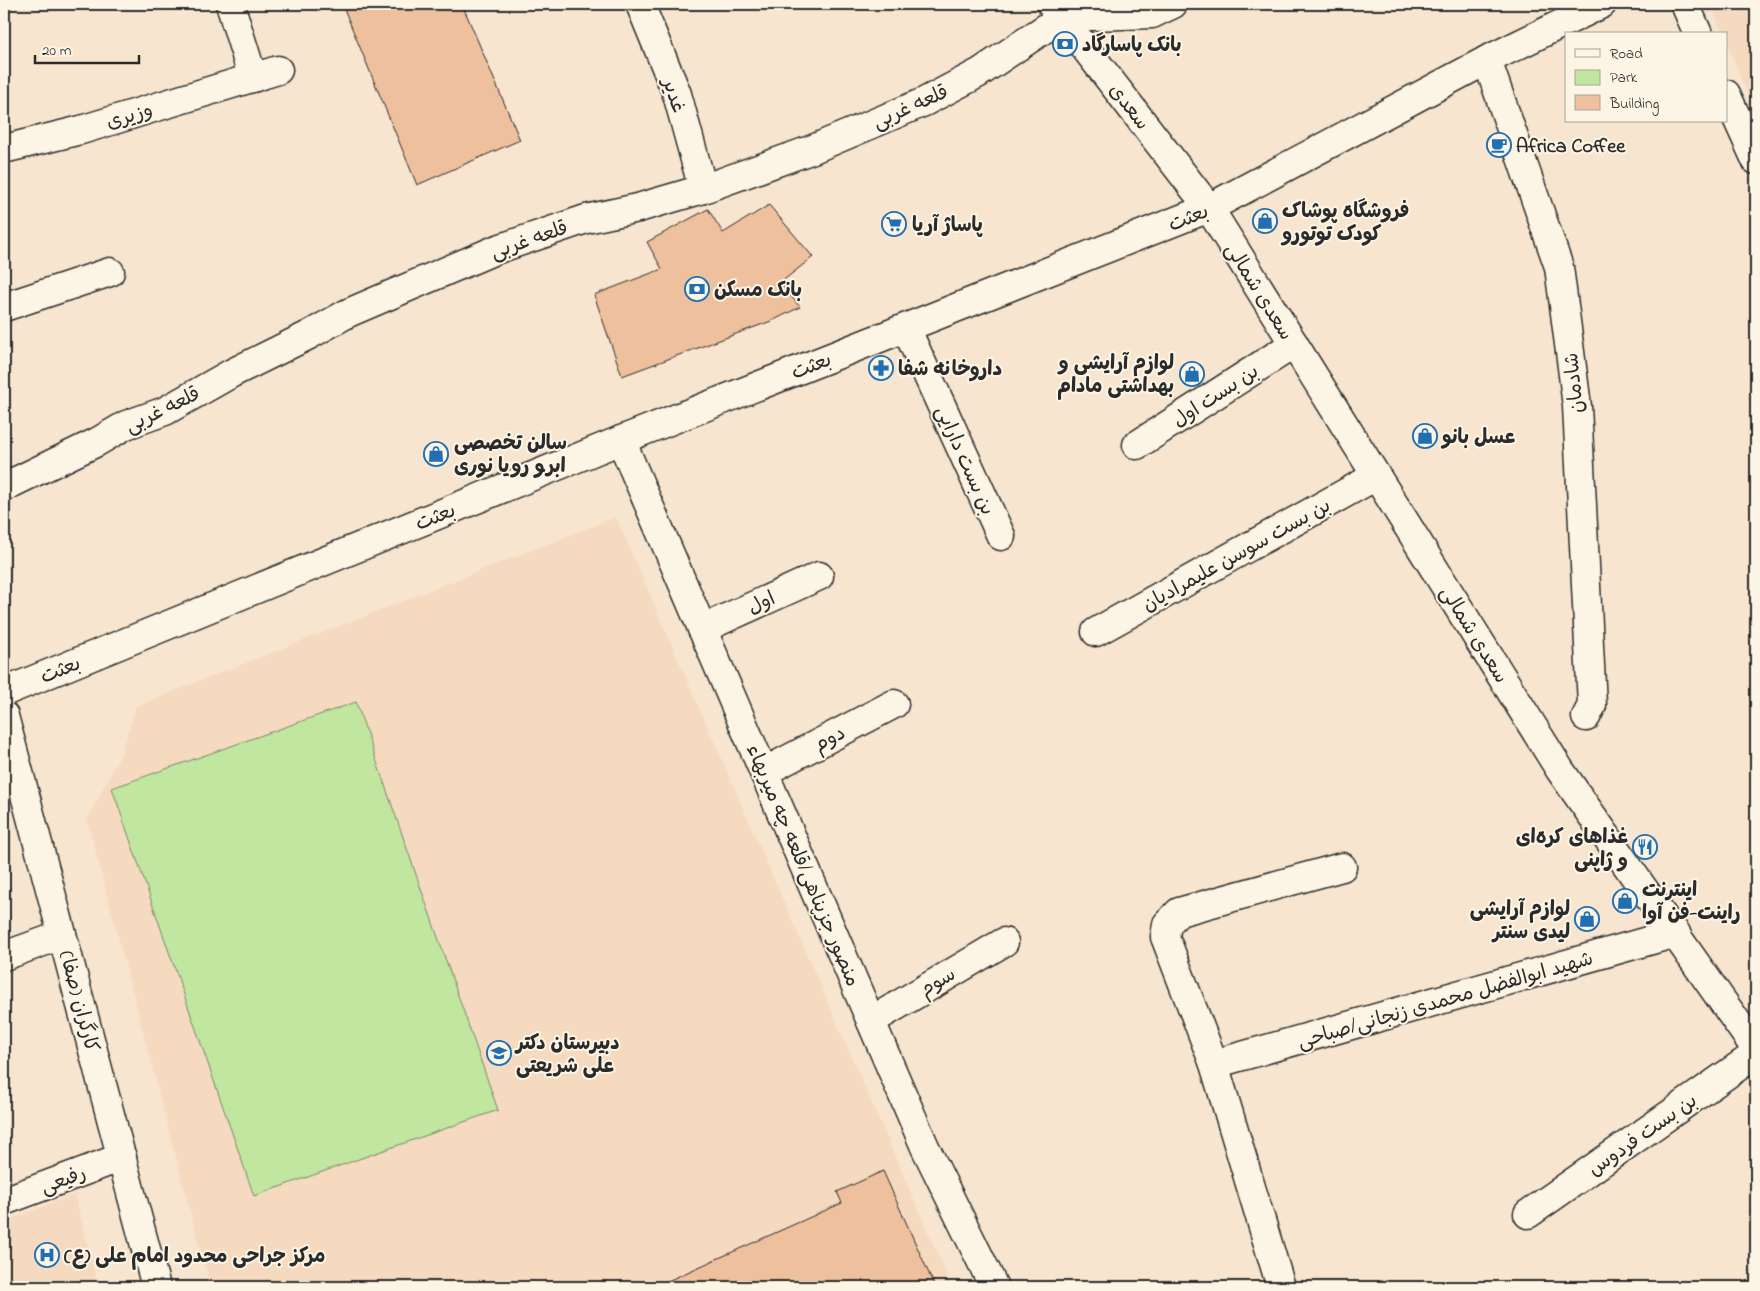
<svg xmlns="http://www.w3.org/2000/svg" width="1760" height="1291" viewBox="0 0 1760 1291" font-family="'Indie Flower','Playpen Sans Arabic',sans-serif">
<rect width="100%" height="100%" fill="#f8e5cf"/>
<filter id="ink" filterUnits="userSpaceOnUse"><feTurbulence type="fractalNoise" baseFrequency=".02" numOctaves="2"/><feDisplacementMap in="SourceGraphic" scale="10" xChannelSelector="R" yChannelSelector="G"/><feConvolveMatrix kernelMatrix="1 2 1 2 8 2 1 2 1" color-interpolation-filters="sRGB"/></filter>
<g filter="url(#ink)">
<g fill="#f5dac0">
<path d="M1710,4H1756V114L1726,42V34H1723Z"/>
<path d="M616,517L952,1287H210L87,819L120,756L136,706Z"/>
<path d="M75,1194L98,1287H4V1222Z"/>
</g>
<path fill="#c1e6a0" stroke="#768866" d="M356,702L498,1110L254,1196L112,788Z"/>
<g fill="#eec09d" stroke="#2b2b2b">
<path d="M342,4H462L520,140L417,185Z"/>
<path d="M769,205L813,257L780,283L800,307L774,320L622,376L594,295L662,269L647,242L708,209L723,233Z"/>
<path d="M883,1171L935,1287H654L842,1203L837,1192Z"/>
</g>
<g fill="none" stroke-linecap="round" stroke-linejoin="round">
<defs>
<g id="minor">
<path d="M230,4L253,78"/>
<path d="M640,4L677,94L703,189"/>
<path d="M1685,4L1698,34"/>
<path d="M1487,60L1559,267L1577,406L1592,705L1586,717"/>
<path d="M1726,94L1756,160"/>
<path d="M4,149L81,130L278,70"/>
<path d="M4,307L110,272"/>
<path d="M906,328L1001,536"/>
<path d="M621,440L925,1147L994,1287"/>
<path d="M1137,445L1294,344"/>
<path d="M4,487L97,442L126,425L165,411L232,373L309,335L348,313L495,250L586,219L638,208L703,189L813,149L924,102L979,73L1062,17L1152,14L1173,4"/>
<path d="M702,629L819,576"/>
<path d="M1096,632L1376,476"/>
<path d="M764,772L894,704"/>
<path d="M4,956L62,935"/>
<path d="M871,1021L1004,942"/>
<path d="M1214,1064L1676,933"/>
<path d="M4,1201L122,1157"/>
<path d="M1528,1214L1756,1054"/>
<path d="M1281,1287L1214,1064L1165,937L1167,924L1179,912L1342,867"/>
</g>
<g id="secondary">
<path d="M1051,4L1209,208L1560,770L1756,1049"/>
<path d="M4,692L621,440L1209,208L1487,60L1602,4"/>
<path d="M4,716L156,1287"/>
</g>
</defs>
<use href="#minor" stroke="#2b2b2b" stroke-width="31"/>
<use href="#secondary" stroke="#2b2b2b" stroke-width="31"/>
<use href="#minor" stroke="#fcf5e5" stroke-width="28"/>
<use href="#secondary" stroke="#fcf5e5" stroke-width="28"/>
</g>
</g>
<defs>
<symbol id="bank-ring" viewBox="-11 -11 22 22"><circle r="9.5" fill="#fcf5e5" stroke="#1f6fb2" stroke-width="1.5"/><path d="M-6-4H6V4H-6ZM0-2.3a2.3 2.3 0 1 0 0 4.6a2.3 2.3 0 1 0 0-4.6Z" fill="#1f6fb2"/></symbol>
<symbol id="cafe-ring" viewBox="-11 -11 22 22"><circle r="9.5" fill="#fcf5e5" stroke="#1f6fb2" stroke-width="1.5"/><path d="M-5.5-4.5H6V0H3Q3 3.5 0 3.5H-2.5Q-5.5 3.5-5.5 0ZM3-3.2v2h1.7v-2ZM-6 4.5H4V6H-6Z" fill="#1f6fb2"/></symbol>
<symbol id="shop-ring" viewBox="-11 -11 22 22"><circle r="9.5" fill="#fcf5e5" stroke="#1f6fb2" stroke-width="1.5"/><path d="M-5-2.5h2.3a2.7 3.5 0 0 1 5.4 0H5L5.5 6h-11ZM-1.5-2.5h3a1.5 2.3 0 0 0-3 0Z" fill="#1f6fb2"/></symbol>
<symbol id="supermarket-ring" viewBox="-11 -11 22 22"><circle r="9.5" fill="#fcf5e5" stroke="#1f6fb2" stroke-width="1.5"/><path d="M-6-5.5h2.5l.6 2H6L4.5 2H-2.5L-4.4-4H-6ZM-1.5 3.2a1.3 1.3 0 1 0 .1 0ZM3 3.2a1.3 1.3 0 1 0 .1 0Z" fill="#1f6fb2"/></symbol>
<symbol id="pharmacy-ring" viewBox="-11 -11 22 22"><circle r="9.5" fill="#fcf5e5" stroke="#1f6fb2" stroke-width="1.5"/><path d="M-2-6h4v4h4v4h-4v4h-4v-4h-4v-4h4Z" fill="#1f6fb2"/></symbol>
<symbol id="restaurant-ring" viewBox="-11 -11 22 22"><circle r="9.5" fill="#fcf5e5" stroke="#1f6fb2" stroke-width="1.5"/><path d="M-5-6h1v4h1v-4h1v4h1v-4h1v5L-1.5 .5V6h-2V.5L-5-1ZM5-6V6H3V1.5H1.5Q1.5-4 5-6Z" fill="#1f6fb2"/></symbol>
<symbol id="school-ring" viewBox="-11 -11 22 22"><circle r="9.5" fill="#fcf5e5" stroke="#1f6fb2" stroke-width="1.5"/><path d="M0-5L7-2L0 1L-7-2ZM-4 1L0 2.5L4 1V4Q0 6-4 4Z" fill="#1f6fb2"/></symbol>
<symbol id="hospital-ring" viewBox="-11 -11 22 22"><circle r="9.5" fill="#fcf5e5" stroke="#1f6fb2" stroke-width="1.5"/><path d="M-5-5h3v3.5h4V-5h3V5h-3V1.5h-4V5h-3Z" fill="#1f6fb2"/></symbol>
</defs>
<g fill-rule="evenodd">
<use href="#bank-ring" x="1051" y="30" width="28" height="28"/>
<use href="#cafe-ring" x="1485" y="131" width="28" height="28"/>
<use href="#shop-ring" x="1251" y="207" width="28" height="28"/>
<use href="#supermarket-ring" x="880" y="210" width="28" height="28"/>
<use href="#bank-ring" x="683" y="275" width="28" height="28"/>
<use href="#pharmacy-ring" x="867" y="354" width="28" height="28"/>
<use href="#shop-ring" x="1178" y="360" width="28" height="28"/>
<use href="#shop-ring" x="1411" y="422" width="28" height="28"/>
<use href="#shop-ring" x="422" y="440" width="28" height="28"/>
<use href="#restaurant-ring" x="1631" y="833" width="28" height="28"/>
<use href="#shop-ring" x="1611" y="887" width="28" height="28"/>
<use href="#shop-ring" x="1573" y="905" width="28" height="28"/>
<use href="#school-ring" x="485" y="1039" width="28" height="28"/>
<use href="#hospital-ring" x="33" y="1241" width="28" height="28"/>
</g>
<g text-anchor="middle" stroke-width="4" stroke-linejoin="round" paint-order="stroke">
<g font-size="20" font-weight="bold" fill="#2b2b2b" stroke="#fcf5e5" text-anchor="start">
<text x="1082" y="51">بانک پاسارگاد</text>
<text x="1516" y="152">Africa Coffee</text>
<text x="1282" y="217">فروشگاه پوشاک<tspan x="1282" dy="23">کودک توتورو</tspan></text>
<text x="912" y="231">پاساژ آریا</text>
<text x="714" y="296">بانک مسکن</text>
<text x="1174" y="369" text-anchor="end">لوازم آرایشی و<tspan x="1174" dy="23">بهداشتی مادام</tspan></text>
<text x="898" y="375">داروخانه شفا</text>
<text x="1442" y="443">عسل بانو</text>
<text x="454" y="449">سالن تخصصی<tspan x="454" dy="23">ابرو رویا نوری</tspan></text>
<text x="1628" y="843" text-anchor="end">غذاهای کره‌ای<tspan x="1628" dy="23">و ژاپنی</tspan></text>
<text x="1642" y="896">اینترنت<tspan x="1642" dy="23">راینت-فن آوا</tspan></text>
<text x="1570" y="915" text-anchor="end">لوازم آرایشی<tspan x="1570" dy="23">لیدی سنتر</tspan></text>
<text x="516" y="1049">دبیرستان دکتر<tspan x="516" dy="23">علی شریعتی</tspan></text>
<text x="64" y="1262">مرکز جراحی محدود امام علی (ع)</text>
</g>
<g font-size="20" fill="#2b2b2b" stroke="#fcf5e5">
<text transform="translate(675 95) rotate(71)" y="7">غدیر</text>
<text transform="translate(910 106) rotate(-24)" y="7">قلعه غربی</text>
<text transform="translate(1130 106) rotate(52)" y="7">سعدی</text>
<text transform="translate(129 115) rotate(-17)" y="7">وزیری</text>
<text transform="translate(1188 217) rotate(-22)" y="7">بعثت</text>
<text transform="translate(529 239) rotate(-19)" y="7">قلعه غربی</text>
<text transform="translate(1260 291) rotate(58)" y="7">سعدی شمالی</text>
<text transform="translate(811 365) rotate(-21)" y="7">بعثت</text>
<text transform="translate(1573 383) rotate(-96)" y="7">شادمان</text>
<text transform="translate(1215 395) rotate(-33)" y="7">بن بست اول</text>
<text transform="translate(162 409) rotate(-26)" y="7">قلعه غربی</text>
<text transform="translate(966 460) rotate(66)" y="7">بن بست دارایی</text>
<text transform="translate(435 516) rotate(-22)" y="7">بعثت</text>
<text transform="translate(1236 554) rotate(-29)" y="7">بن بست سوسن علیمرادیان</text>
<text transform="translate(761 602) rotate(-25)" y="7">اول</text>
<text transform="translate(1475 634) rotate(58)" y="7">سعدی شمالی</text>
<text transform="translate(60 669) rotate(-22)" y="7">بعثت</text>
<text transform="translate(829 738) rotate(-28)" y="7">دوم</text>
<text transform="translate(804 865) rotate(67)" y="7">منصور جزپناهی/قلعه چه میربهاء</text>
<text transform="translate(937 981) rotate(-31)" y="7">سوم</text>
<text transform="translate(1445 999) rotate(-16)" y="7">شهید ابوالفضل محمدی زنجانی/صباحی</text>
<text transform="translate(80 1001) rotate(75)" y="7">کارگران (صفا)</text>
<text transform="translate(1642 1134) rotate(-35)" y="7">بن بست فردوس</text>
<text transform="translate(63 1179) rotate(-20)" y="7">رفیعی</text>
</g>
</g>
<rect width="1760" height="1291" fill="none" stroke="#fcf5e5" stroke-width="20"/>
<rect x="10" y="10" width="1740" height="1271" fill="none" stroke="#2b2b2b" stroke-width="2" filter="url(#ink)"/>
<rect x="1565" y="32" width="162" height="90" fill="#fcf5e5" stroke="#a8a49b"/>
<rect x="1575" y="49" width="25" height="8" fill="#fcf5e5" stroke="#a8a49b"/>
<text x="1610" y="58" font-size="15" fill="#2b2b2b">Road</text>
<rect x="1575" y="70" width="25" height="15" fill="#c1e6a0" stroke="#a8a49b"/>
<text x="1610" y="82" font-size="15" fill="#2b2b2b">Park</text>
<rect x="1575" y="95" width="25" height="15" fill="#eec09d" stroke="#a8a49b"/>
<text x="1610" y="108" font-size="15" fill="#2b2b2b">Building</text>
<path d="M35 55v8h104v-8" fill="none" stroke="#2b2b2b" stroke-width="2.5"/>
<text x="42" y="55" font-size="15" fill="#2b2b2b" stroke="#fcf5e5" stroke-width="4" paint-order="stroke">20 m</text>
</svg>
